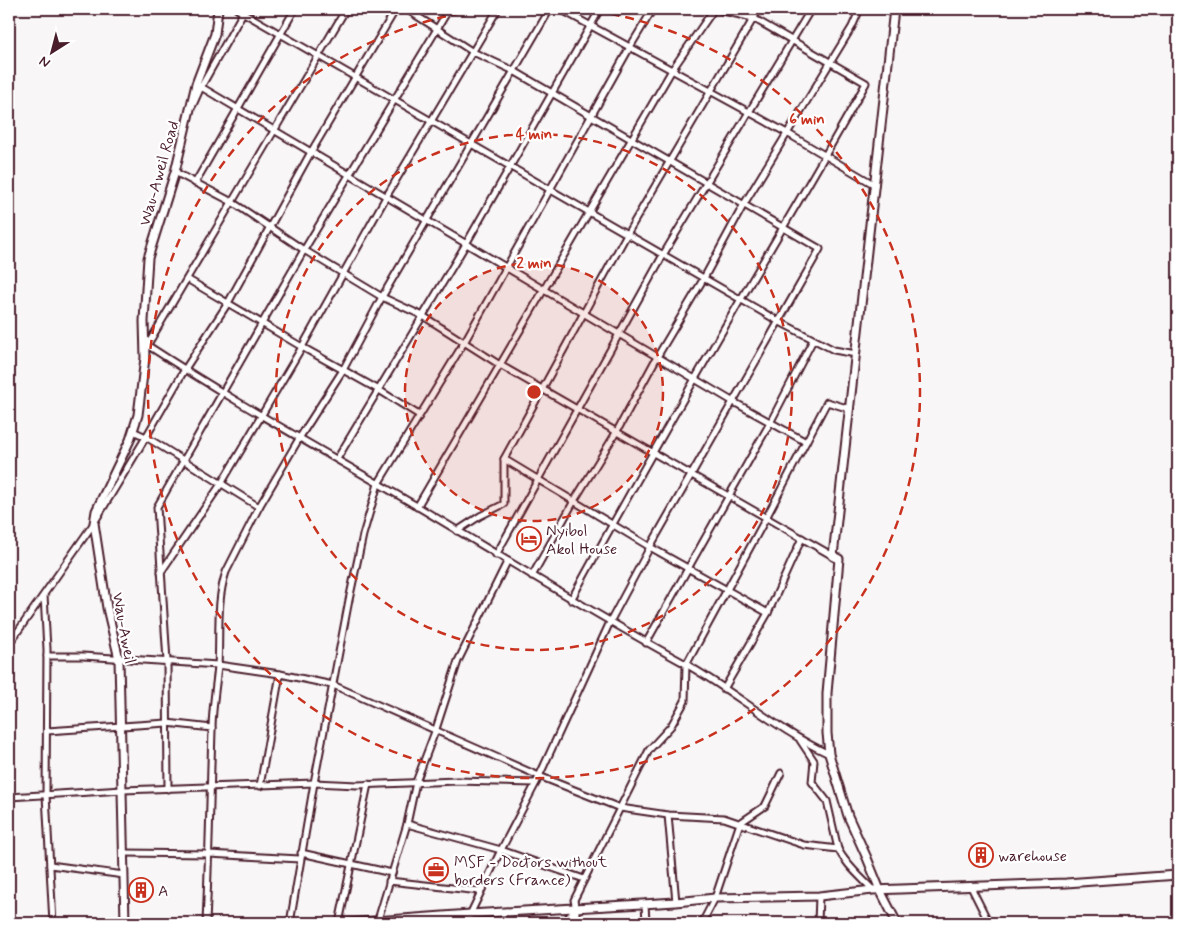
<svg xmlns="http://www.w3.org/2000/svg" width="1187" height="932" viewBox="0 0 1187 932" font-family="Mynerve,sans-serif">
<rect width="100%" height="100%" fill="#f8f6f7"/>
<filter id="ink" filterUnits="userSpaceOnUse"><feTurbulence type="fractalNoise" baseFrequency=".02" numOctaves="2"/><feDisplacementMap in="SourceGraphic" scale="10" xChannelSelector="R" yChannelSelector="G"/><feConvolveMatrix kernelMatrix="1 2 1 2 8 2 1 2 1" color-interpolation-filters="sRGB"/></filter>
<g filter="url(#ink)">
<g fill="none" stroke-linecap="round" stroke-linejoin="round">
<defs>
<g id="street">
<path d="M237,9L778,321L834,350L856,354"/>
<path d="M406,9L473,52L514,71L820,249L650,547L610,622L536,783L501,850L466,923"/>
<path d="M560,9L787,133L875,185"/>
<path d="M196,84L732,401L806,442"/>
<path d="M193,105L201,87L245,9"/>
<path d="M175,172L232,202L304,250L382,297L423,316L500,365L833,556"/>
<path d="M195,183L295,9"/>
<path d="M187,279L302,347L379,390L419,415"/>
<path d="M147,345C234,402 325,452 415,505C504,558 592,613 684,663C734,691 777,730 829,754"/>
<path d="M147,346L346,9"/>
<path d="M133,431L146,437L259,507"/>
<path d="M337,459L466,244L600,9"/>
<path d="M504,459L650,547L768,613"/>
<path d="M417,507L672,70L714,9"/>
<path d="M457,531L480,516L504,504V459L627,234L759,9"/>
<path d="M496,555L663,255L811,9"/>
<path d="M161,572L221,484L302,347L386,197L498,9"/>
<path d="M532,576L574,501L617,431L657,357L704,278L744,204L852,27L860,9"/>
<path d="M44,595L47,649L46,795L53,923"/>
<path d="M571,600C626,499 683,399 741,299C783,227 826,156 866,83L753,18L715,9"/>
<path d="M646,643L770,423L813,340"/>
<path d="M9,644L94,523L146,437L185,369L228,303L311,152L396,9"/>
<path d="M47,656H83L218,665L280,674L333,685L539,776L620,808L668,815L724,818L804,845L838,849C846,865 861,877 873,890"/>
<path d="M724,689L768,613L802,538"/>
<path d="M47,731L167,723L212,728"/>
<path d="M800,740L814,761L812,782L827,801L838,849"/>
<path d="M260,786L280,674"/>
<path d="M168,789L167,661L157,507L304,250L449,9"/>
<path d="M9,797L123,790L314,783L357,785L457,781L536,783"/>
<path d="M668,815L676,902"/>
<path d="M407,824L501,850L584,879"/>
<path d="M124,853L209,854L300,859"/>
<path d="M301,853L392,873"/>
<path d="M50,865L124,875"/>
<path d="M389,881L480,891"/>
<path d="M971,887L989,923"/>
<path d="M645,903L646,923"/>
<path d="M576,909L574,900L649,750L671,726L685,701L686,665L766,518L827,402L850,409"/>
<path d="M206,923C209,859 210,795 212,730C212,709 216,687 218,666C220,635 216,601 226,572L259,507L300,437L343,370L382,297L550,9"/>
<path d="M290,923L314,783L349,600L363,535L378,484L465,341L630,47L653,9"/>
<path d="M339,923L368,784"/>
<path d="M377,923L407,824L416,782L436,729L458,661L507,562"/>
<path d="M563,923L576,909V923"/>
<path d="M702,923L715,898L740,823L765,806L781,773"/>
<path d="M818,923L819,896"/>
</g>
<g id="secondary">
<path d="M894,9L833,556L839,559L827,693V733L829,754L848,816L867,858L880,890L897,923"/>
<path d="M125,923L119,659L107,608L94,523L96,511L130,440L138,415L145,358L144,321L148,258L175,172L196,84L215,34L218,9"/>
<path d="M348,923L470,914L676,902L715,898L819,896L873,890L1066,883L1178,875"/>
</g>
</defs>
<use href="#street" stroke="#4a1f2b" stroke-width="9"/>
<use href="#secondary" stroke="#4a1f2b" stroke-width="11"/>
<use href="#street" stroke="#fff" stroke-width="5"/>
<use href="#secondary" stroke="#fff" stroke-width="7"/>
</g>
</g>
<circle cx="534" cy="392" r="129" fill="#c8321e" fill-opacity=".12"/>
<g fill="none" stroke="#c8321e" stroke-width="2.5" stroke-dasharray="9 6">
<circle cx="534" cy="392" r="129"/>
<circle cx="534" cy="392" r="258"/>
<path d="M581 9A386 386 0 1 1 487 9"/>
</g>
<defs>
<symbol id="hotel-ring" viewBox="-11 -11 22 22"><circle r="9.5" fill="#fff" stroke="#c8321e" stroke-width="1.5"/><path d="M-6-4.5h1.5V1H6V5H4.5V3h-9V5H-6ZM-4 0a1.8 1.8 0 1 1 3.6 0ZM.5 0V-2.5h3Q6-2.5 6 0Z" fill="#c8321e"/></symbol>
<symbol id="building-ring" viewBox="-11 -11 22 22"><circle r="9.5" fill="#fff" stroke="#c8321e" stroke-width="1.5"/><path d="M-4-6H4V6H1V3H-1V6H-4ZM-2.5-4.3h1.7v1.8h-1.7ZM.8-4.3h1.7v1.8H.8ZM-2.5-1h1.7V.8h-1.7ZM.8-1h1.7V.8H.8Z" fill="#c8321e"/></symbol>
<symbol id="office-ring" viewBox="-11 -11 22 22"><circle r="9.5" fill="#fff" stroke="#c8321e" stroke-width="1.5"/><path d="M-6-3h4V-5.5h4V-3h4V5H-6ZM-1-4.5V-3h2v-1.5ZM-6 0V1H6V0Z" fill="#c8321e"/></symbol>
</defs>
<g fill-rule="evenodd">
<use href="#hotel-ring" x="515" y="525" width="28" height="28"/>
<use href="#building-ring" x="967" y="841" width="28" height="28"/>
<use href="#office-ring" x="422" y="856" width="28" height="28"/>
<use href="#building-ring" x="127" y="876" width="28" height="28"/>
</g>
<g text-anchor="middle" stroke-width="4.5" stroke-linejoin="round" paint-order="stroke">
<g font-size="16" fill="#4a1f2b" stroke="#fff">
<text transform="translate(158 173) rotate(-74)" y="6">Wau-Aweil Road</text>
<text transform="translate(125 628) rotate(80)" y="6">Wau-Aweil</text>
</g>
<g font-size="16" fill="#4a1f2b" stroke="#fff" text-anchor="start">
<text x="546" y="536">Nyibol<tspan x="546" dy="18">Akol House</tspan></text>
<text x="998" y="861">warehouse</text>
<text x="454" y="867">MSF - Doctors without<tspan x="454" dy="18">borders (France)</tspan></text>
<text x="158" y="896">A</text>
</g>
</g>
<circle cx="534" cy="392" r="8" fill="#c8321e" stroke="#fff" stroke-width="2.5"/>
<g font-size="15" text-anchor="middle" font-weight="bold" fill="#c8321e" stroke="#fff" stroke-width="4.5" stroke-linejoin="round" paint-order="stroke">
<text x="807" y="124">6 min</text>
<text x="534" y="139">4 min</text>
<text x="534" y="268">2 min</text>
</g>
<rect width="1187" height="932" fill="none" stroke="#fff" stroke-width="30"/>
<rect x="15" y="15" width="1157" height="902" fill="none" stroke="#4a1f2b" stroke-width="2" filter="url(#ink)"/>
<g transform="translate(52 52) rotate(216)" stroke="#ffffff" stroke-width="4" paint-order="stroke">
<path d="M0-4L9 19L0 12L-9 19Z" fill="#4a1f2b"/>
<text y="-8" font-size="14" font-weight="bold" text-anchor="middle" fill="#4a1f2b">N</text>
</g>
</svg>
